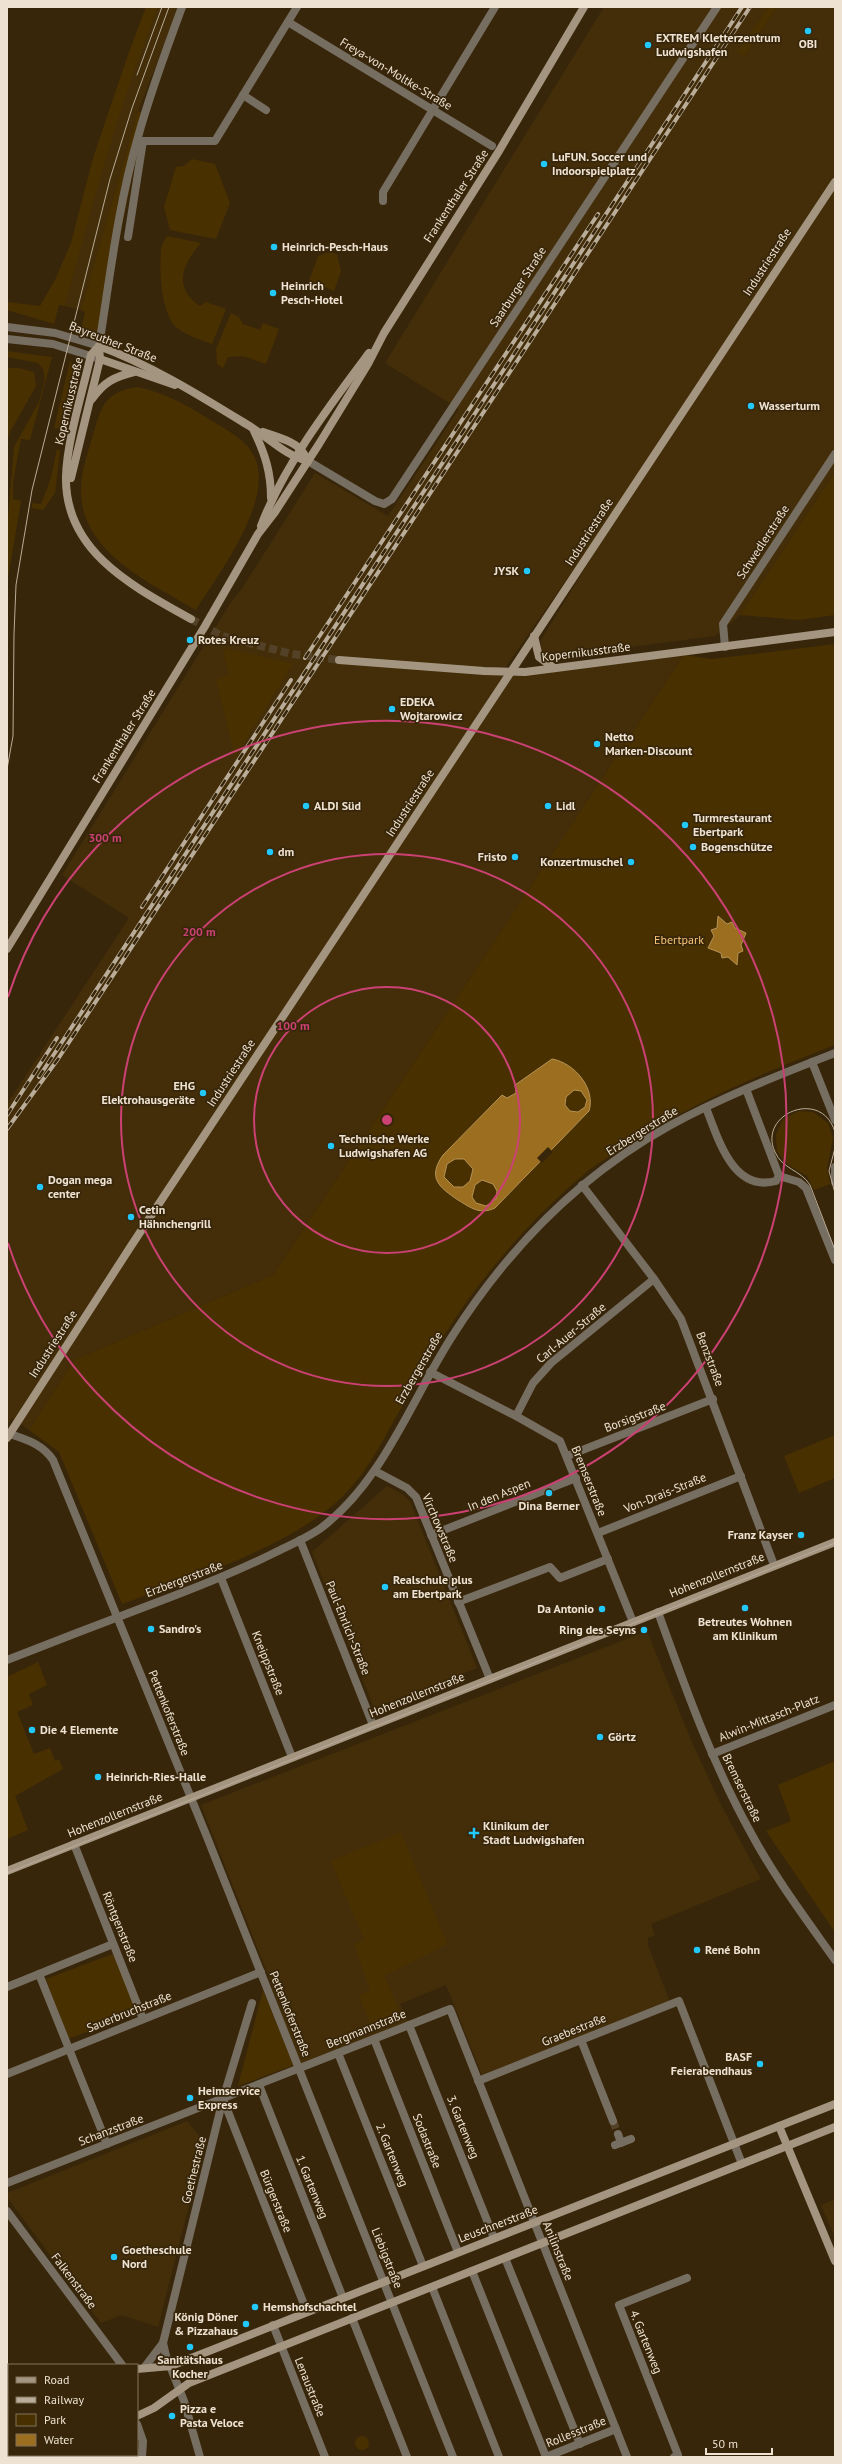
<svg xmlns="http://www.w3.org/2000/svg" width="842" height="2464" viewBox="0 0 842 2464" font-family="'PT Sans',sans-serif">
<rect width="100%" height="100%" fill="#38260a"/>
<g fill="#432e09">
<path d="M158,7H179L138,111L81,310L65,306L99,176L138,57Z"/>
<path d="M604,7H768L738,52L744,57L777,7H835V472L740,615L715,636L546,658L541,649V640L663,441L500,675L684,655L273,1275L74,1360L29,1430L12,1418L7,1426V1104L129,918L62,875L231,602L241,590L315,473L388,516L459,409L385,363Z"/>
<path d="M387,1486L402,1494L410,1501L477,1668L374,1708L312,1552Z"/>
<path d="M647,1631L691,1740L720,1803L761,1879L651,1924L655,1935L648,1938V1945L670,2002L482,2075L446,1985L400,2004L408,2022L300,2066L266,1970L201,1805Z"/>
<path d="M187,2121L205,2143L158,2327L122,2315L101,2323L9,2200L7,2193Z"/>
<path d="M835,2199V2238L821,2205Z"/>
</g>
<g fill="#493001">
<path d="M146,7H158C119,105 92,205 65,306L59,305L54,324L7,310V302L40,306L56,278L71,243L93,158L128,55Z"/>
<path d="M768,7H777L744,57L737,52Z"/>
<path d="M138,111L141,112L139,144L112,275L104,334L81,329L85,312L81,310Z"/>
<path d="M192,159L215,164L230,203L216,239L170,230L164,207L176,167L184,166Z"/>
<path d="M167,236L201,243C183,263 172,288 200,306L206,302L226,309L212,344C199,339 184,335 174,325C161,309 159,270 161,250C161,245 165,240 167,236Z"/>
<path d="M330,252L337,254L341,271L334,291L309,281L318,256Z"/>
<path d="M231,313L239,317L243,324L260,330L263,323L279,329L266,364L243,356L228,357L223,368L217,364L216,349Z"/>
<path d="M7,351L52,357L30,440L21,439L13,482V499L21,501L7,585V530L14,447L39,402L45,379L43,369L38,363L7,357Z"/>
<path d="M70,361L76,368L75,376L59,429L54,428Z"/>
<path d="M7,368H19L34,372L36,386L10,432L7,443Z"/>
<path d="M137,387C164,392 188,406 212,421C228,431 247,440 255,458C274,502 218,574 196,610C149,582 80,552 81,489C81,471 88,452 93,435C102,405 104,393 137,387Z"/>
<path d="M57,449L60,451L55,493L43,510L32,508V503L41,504L51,478Z"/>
<path d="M835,472V615L799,620L740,615Z"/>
<path d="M835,644V1045C763,1073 693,1102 628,1145C615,1153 601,1161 589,1170C543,1208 502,1253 467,1301C441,1338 419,1378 396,1417C380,1446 365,1475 341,1498C289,1548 189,1578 122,1604L59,1452L29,1430L74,1360L273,1275L684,655L712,659Z"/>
<path d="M225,648L293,664L235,757L216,680L229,674L224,657Z"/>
<path d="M799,1111L813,1112L828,1123L833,1138L827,1168L830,1184L814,1190L807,1176L787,1164L777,1151L776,1135L783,1119Z"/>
<path d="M835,1435V1478L799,1493L784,1456Z"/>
<path d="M38,1662L47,1685L29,1694L33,1705L17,1712L34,1754L50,1748L55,1761L59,1759L63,1769L15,1796L28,1830L7,1839V1677Z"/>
<path d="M835,1761V1932L766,1831L791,1821L778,1785Z"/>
<path d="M401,1832L447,1944L384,1976L402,2016L372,2029L359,1995L370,1990L354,1944L364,1940L331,1861Z"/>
<path d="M115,1953L137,2013L68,2039L46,1979Z"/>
<path d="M263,1990L294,2065L238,2086Z"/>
<circle cx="362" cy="2443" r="7"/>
</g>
<g fill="#9c6f20" stroke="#b59256" fill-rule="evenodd">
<path d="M718,916L727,924L732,922L735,928L746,933L741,945L743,951L738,953L737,965L728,957L722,958L721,953L708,948L714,936L711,930L717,928Z"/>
<path d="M552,1059C575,1063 596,1089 589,1111L495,1208C480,1215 471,1208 458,1200C439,1187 427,1178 443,1155L502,1095L507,1098L516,1093L515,1085ZM574,1090L581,1091L587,1100L585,1107L578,1112L570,1111L565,1105L566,1097ZM455,1159H464L473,1169L470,1181L463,1187H454L444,1177L447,1164ZM482,1180L493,1184L497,1191L496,1199L486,1206L476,1203L472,1197L475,1185Z"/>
</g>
<path fill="#38260a" d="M548,1147L553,1152L542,1163L537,1158Z"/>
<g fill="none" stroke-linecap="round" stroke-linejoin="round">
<path stroke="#534228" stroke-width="8" stroke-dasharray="8 4" stroke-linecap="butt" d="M613,2121L618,2134"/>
<path stroke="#534228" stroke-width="8" stroke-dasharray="8 4" stroke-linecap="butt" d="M191,619L222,636L292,654L339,660"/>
<g stroke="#776e62" stroke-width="8">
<path d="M288,22L492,146"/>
<path d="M243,95L266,110"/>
<path d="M383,201V192L495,7"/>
<path d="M128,237L143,141H215L297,7"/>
<path d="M7,327L55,333L99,346C110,277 118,205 138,137C150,93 166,50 182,7"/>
<path d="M7,339L53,344L100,359"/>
<path d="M308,461L375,501L384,504L392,499L717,7"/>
<path d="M725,647L723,624L835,454"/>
<path d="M812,1062L835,1120"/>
<path d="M746,1089L779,1176"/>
<path d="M706,1108C718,1137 732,1193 776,1181L779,1176L799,1182L806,1188L835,1260"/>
<path d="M835,1167V1182"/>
<path d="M582,1185L654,1279L681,1319L774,1565"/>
<path d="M430,1372L516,1416L560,1441L633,1622"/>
<path d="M516,1416L533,1383L551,1363L654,1279"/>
<path d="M10,1434C27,1440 42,1444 53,1460L207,1837L453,2457"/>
<path d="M567,1456L713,1399"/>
<path d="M375,1471L407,1488L416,1497L490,1679"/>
<path d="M598,1533L741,1476"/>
<path d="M431,1535L576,1478"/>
<path d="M300,1540L373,1725"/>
<path d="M221,1578L292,1757"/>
<path d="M458,1602L550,1567L560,1578L608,1559"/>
<path d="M658,1612C685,1687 712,1763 751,1833C775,1878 806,1919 835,1960"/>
<path d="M7,1660C63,1638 120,1616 176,1595C210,1582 242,1569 274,1553C290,1545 307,1538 321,1528C383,1482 412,1398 453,1335C508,1249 579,1176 669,1126C722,1097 779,1075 835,1053"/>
<path d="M712,1754L835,1705"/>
<path d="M74,1844L143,2019"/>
<path d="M39,1974L107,2144"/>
<path d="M7,1987L113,1944"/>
<path d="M409,2025L494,2238"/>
<path d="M374,2039L458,2252"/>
<path d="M581,2040L613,2121"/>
<path d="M338,2053L423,2266"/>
<path d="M7,2074L261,1972"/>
<path d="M478,2081L679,2001L742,2164"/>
<path d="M259,2085L343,2298"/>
<path d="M223,2099L307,2312"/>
<path d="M618,2134L621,2143"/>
<path d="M615,2145L631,2139"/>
<path d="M7,2183L450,2009L627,2457"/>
<path d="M7,2211L122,2365"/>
<path d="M505,2258L580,2444"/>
<path d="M472,2271L546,2457"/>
<path d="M432,2287L499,2457"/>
<path d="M352,2318L407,2457"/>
<path d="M273,2325L325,2457"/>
<path d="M163,2343L166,2356L184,2401L200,2457"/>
<path d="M144,2368L163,2343L223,2099L252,2003"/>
<path d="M137,2424L143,2441L142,2457"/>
<path d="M546,2457L616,2429"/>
<path d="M674,2457L678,2455L619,2305L687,2278"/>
</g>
<g stroke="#a49581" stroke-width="8">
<path d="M99,346L91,355L89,363C81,397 67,442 66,476C64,552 134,587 191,619"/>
<path d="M99,346C153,366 202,397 251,427C270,439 286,456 308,461"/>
<path d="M100,359L175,385"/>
<path d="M92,399C104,382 114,377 134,372"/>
<path d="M254,431C265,454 271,472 271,498"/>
<path d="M263,432C276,437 297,441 304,454"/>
<path d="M71,478L100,359L99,346"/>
<path d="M261,526C284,465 330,405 369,353"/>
<path d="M534,636L539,657L554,668"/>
<path d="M339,660L484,671L525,672L835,632"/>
<path d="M7,949L205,626L258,534L275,512L319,444L368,364L384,333L499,151L584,7"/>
<path d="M7,1438L131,1246L835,182"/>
<path d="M7,1871L835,1542"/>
<path d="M779,2126L835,2261"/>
<path d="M137,2369L171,2366L835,2104"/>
<path d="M137,2416L154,2408L189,2383L835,2127"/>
<path d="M7,2418H9"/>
<path d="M37,2457L42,2455"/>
</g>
<g stroke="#b9ac98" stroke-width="1">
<path d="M137,75L162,7"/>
<path d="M7,769L13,736L14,634L16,585L32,490L110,179L132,108L169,7"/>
<path d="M835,1132C822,1087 757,1114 775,1152C782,1169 801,1170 810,1185L835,1250"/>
<path d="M835,1148L829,1171L835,1193"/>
<path d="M7,1873L835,1543"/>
</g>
<defs>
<g id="rail">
<path d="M305,658L598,214"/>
<path d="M142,907L291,680"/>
<path d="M39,1077L742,7"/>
<path d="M7,1115L57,1038"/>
<path d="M7,1129L58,1059L750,7"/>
</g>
</defs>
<use href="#rail" stroke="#b9ac98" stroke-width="4"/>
<use href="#rail" stroke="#38260a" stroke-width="2.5" stroke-dasharray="8" stroke-linecap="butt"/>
</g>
<g fill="none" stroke="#cb4173" stroke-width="2">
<circle cx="387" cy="1120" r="133"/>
<circle cx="387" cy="1120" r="266"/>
<path d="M8 997A399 399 0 1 1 8 1243"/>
</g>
<g fill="#22c9fd" stroke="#38260a" stroke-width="1.5">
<circle cx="808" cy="31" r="4"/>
<circle cx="648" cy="45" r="4"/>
<circle cx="544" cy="164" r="4"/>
<circle cx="274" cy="247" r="4"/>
<circle cx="273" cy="293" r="4"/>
<circle cx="751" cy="406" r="4"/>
<circle cx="527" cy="571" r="4"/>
<circle cx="190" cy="640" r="4"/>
<circle cx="392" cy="709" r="4"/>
<circle cx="597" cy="744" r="4"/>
<circle cx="306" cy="806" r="4"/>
<circle cx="548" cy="806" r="4"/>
<circle cx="685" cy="825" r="4"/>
<circle cx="693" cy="847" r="4"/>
<circle cx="270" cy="852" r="4"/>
<circle cx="515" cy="857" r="4"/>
<circle cx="631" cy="862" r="4"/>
<circle cx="203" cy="1093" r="4"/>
<circle cx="331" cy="1146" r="4"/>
<circle cx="40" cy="1187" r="4"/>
<circle cx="131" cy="1217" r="4"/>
<circle cx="549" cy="1493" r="4"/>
<circle cx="801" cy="1535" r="4"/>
<circle cx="385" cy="1587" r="4"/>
<circle cx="745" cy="1608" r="4"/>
<circle cx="602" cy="1609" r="4"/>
<circle cx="151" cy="1629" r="4"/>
<circle cx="644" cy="1630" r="4"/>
<circle cx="32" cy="1730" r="4"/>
<circle cx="600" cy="1737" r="4"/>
<circle cx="98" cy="1777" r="4"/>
<path d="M472 1827h4v4h4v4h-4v4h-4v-4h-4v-4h4z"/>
<circle cx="697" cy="1950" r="4"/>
<circle cx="760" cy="2064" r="4"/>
<circle cx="190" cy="2098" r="4"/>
<circle cx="114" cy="2257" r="4"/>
<circle cx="255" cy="2307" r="4"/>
<circle cx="246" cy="2324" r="4"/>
<circle cx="190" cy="2347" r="4"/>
<circle cx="172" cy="2416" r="4"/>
</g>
<g text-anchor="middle" stroke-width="3.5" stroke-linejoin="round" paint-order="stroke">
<g font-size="12" font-weight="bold" fill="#eee3d3" stroke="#38260a" text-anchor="start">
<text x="656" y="42">EXTREM Kletterzentrum<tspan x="656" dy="14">Ludwigshafen</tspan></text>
<text x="808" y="48" text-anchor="middle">OBI</text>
<text x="552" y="161">LuFUN. Soccer und<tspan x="552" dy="14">Indoorspielplatz</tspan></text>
<text x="282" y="251">Heinrich-Pesch-Haus</text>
<text x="281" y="290">Heinrich<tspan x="281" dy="14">Pesch-Hotel</tspan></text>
<text x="759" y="410">Wasserturm</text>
<text x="519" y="575" text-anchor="end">JYSK</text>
<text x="198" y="644">Rotes Kreuz</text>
<text x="400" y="706">EDEKA<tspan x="400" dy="14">Wojtarowicz</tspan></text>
<text x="605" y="741">Netto<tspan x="605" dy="14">Marken-Discount</tspan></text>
<text x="314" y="810">ALDI Süd</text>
<text x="556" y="810">Lidl</text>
<text x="693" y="822">Turmrestaurant<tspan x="693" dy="14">Ebertpark</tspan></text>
<text x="701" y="851">Bogenschütze</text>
<text x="278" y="856">dm</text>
<text x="507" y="861" text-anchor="end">Fristo</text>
<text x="623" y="866" text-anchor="end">Konzertmuschel</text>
<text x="195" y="1090" text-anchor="end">EHG<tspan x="195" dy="14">Elektrohausgeräte</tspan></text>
<text x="339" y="1143">Technische Werke<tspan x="339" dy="14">Ludwigshafen AG</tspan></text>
<text x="48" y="1184">Dogan mega<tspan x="48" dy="14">center</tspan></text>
<text x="139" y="1214">Cetin<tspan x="139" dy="14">Hähnchengrill</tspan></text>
<text x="549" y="1510" text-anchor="middle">Dina Berner</text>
<text x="793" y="1539" text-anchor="end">Franz Kayser</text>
<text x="393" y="1584">Realschule plus<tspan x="393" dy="14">am Ebertpark</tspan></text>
<text x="594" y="1613" text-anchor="end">Da Antonio</text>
<text x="745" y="1626" text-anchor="middle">Betreutes Wohnen<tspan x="745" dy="14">am Klinikum</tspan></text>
<text x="159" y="1633">Sandro's</text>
<text x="636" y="1634" text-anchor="end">Ring des Seyns</text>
<text x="40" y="1734">Die 4 Elemente</text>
<text x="608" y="1741">Görtz</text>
<text x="106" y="1781">Heinrich-Ries-Halle</text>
<text x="483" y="1830">Klinikum der<tspan x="483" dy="14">Stadt Ludwigshafen</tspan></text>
<text x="705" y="1954">René Bohn</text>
<text x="752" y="2061" text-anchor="end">BASF<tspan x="752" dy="14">Feierabendhaus</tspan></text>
<text x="198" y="2095">Heimservice<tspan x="198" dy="14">Express</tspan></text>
<text x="122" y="2254">Goetheschule<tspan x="122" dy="14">Nord</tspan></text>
<text x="263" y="2311">Hemshofschachtel</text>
<text x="238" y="2321" text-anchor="end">König Döner<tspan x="238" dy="14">&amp; Pizzahaus</tspan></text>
<text x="190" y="2364" text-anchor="middle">Sanitätshaus<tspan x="190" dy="14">Kocher</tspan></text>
<text x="180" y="2413">Pizza e<tspan x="180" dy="14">Pasta Veloce</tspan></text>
</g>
<g font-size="12" fill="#eee3d3" stroke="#38260a">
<text transform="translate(396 74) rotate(31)" y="4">Freya-von-Moltke-Straße</text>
<text transform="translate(456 196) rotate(-57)" y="4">Frankenthaler Straße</text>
<text transform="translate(767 262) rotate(-57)" y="4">Industriestraße</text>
<text transform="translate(518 287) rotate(-57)" y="4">Saarburger Straße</text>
<text transform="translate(113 342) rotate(21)" y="4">Bayreuther Straße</text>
<text transform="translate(69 401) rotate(-77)" y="4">Kopernikusstraße</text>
<text transform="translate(589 532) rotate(-57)" y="4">Industriestraße</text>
<text transform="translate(763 542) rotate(-57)" y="4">Schwedlerstraße</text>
<text transform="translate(586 652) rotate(-7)" y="4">Kopernikusstraße</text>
<text transform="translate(124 736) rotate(-58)" y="4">Frankenthaler Straße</text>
<text transform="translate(410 803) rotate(-57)" y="4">Industriestraße</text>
<text transform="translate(231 1073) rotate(-57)" y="4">Industriestraße</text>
<text transform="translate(642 1131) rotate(-32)" y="4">Erzbergerstraße</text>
<text transform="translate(571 1333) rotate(-40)" y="4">Carl-Auer-Straße</text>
<text transform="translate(53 1344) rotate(-57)" y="4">Industriestraße</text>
<text transform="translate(710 1359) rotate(69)" y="4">Benzstraße</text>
<text transform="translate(419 1368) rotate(-60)" y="4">Erzbergerstraße</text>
<text transform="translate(635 1417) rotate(-21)" y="4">Borsigstraße</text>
<text transform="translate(589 1481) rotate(68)" y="4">Bremserstraße</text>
<text transform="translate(665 1493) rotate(-22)" y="4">Von-Drais-Straße</text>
<text transform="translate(499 1495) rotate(-22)" y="4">In den Aspen</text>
<text transform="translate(440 1528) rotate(67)" y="4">Virchowstraße</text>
<text transform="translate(717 1575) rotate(-22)" y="4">Hohenzollernstraße</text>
<text transform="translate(184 1579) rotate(-21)" y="4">Erzbergerstraße</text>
<text transform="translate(348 1628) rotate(68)" y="4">Paul-Ehrlich-Straße</text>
<text transform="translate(268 1663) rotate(68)" y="4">Kneippstraße</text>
<text transform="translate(417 1695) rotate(-22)" y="4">Hohenzollernstraße</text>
<text transform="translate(169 1713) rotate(68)" y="4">Pettenkoferstraße</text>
<text transform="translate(769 1718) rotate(-22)" y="4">Alwin-Mittasch-Platz</text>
<text transform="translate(742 1788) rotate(64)" y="4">Bremserstraße</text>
<text transform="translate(115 1815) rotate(-22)" y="4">Hohenzollernstraße</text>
<text transform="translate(120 1927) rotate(68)" y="4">Röntgenstraße</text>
<text transform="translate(129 2012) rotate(-22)" y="4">Sauerbruchstraße</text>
<text transform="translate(290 2014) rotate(68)" y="4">Pettenkoferstraße</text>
<text transform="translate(366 2029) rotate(-22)" y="4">Bergmannstraße</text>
<text transform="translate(574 2030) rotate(-22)" y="4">Graebestraße</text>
<text transform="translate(463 2127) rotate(68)" y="4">3. Gartenweg</text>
<text transform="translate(111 2130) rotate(-21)" y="4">Schanzstraße</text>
<text transform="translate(427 2141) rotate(68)" y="4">Sodastraße</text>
<text transform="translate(392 2155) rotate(68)" y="4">2. Gartenweg</text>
<text transform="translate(194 2170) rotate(-76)" y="4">Goethestraße</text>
<text transform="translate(312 2187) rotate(68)" y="4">1. Gartenweg</text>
<text transform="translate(276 2201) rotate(68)" y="4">Bürgerstraße</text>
<text transform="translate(498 2224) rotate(-21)" y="4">Leuschnerstraße</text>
<text transform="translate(558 2251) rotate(68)" y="4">Anilinstraße</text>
<text transform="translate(387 2258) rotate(68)" y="4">Liebigstraße</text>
<text transform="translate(74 2281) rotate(53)" y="4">Falkenstraße</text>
<text transform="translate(646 2342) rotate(68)" y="4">4. Gartenweg</text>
<text transform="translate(310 2387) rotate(68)" y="4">Lenaustraße</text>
<text transform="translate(576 2432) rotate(-22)" y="4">Rollesstraße</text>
</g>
<g font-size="12" fill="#f7c479" stroke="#38260a">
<text x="679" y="944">Ebertpark</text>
</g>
</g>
<circle cx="387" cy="1120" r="6" fill="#cb4173" stroke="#38260a" stroke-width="2"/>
<g font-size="12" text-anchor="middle" font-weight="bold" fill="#cb4173" stroke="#38260a" stroke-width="3.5" stroke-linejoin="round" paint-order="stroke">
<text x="105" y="842">300 m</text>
<text x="199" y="936">200 m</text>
<text x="293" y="1030">100 m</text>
</g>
<rect width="842" height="2464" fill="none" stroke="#eee3d3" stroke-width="16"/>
<rect x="8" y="2364" width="130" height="92" fill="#38260a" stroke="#81725a"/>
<rect x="16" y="2377" width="20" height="6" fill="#a49581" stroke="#81725a"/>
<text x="44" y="2384" font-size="12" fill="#eee3d3">Road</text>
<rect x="16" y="2397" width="20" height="6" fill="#b9ac98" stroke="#81725a"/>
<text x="44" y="2404" font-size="12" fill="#eee3d3">Railway</text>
<rect x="16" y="2414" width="20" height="12" fill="#493001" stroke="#81725a"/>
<text x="44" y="2424" font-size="12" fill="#eee3d3">Park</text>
<rect x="16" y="2434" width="20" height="12" fill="#9c6f20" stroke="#81725a"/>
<text x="44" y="2444" font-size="12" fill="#eee3d3">Water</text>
<path d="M706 2448v6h66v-6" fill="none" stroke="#eee3d3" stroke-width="2"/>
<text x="712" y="2448" font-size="12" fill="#eee3d3" stroke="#38260a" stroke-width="3" paint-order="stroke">50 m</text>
</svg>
